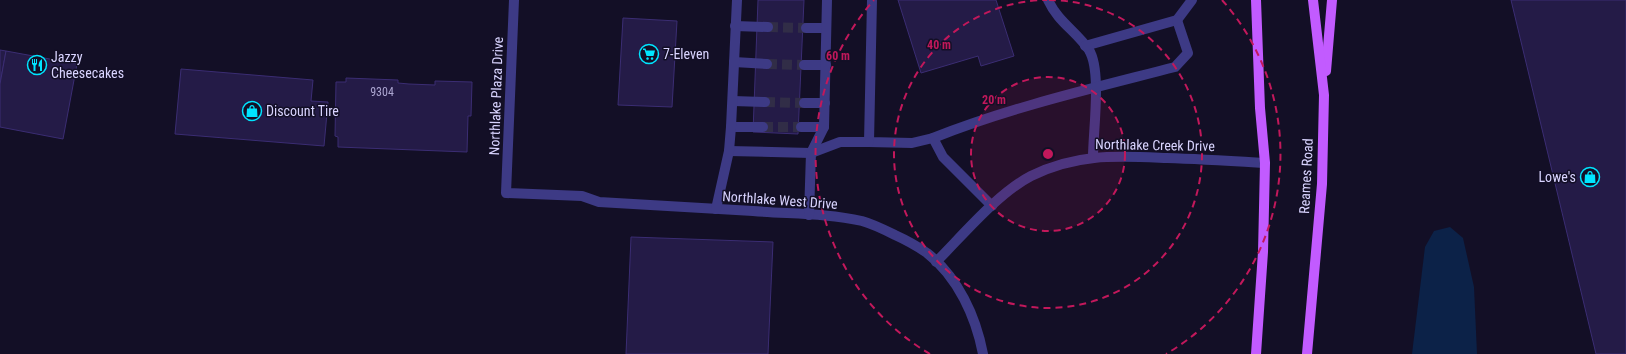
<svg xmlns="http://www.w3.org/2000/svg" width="1626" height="354" viewBox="0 0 1626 354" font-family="'Roboto Condensed',sans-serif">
<rect width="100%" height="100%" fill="#130f26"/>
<path fill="#0c2248" d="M1450,227L1463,238L1474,287L1477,354H1412L1425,247L1434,231Z"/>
<g fill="#241b47" stroke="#3b2d73">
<path d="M758,0H804L798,134L753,132Z"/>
<path d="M898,0H996L1014,56L981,66L978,56L921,73Z"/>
<path d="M1511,0H1626V354H1596Z"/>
<path d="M623,18L677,21L672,107L618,105Z"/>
<path d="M0,50L6,51L0,84Z"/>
<path d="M6,51L77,64L63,139L0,127V84Z"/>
<path d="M181,69L313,80L311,101L328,102L324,146L175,134Z"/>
<path d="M346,78L398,80V83L409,84L435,85V81L472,82L471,116H468L467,152L338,147V137L335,136L336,82H346Z"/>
<path d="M631,237L773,242L768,354H626Z"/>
</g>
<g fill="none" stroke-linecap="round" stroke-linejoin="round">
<g stroke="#312d47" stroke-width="10" stroke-dasharray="10 5" stroke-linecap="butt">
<path d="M768,27L806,28"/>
<path d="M767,64L804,65"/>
<path d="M765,102L804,103"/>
<path d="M763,127H801"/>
</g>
<g stroke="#3d3a85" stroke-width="10">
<path d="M514,0L506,193L582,196L599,202C650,205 702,208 753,211C789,214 827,213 862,221C873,224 885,230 895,235C906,240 917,246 927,253C958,277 976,317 983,354"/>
<path d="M872,0L869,142L912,143L933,138"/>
<path d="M1048,0C1058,22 1076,31 1089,50C1102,71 1093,131 1093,157"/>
<path d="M735,26L768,27"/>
<path d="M806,28H826"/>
<path d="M1085,46L1177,20L1192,0"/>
<path d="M734,62L767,64"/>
<path d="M804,65H826"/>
<path d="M733,101L765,102"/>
<path d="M804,103H825"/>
<path d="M731,127H763"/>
<path d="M801,127H824"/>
<path d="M729,151L811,153L840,142H869"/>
<path d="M992,206L943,157L933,138C1011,107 1094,88 1175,67L1188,53L1177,20"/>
<path d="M716,209L729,151L731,127L737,0"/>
<path d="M809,215L811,153L824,127L827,0"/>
<path d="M936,262C963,235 998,193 1031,176C1077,153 1117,156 1167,158C1200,159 1232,161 1265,163"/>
</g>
<g stroke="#c25bff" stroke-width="10">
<path d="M1256,0L1260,108L1265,163L1263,252L1256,354"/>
<path d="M1326,71L1332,0"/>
<path d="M1307,354L1322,184L1324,95L1313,0"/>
</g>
</g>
<circle cx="1048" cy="154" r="77" fill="#c2185b" fill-opacity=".12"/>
<g fill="none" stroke="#c2185b" stroke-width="2" stroke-dasharray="7 5">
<circle cx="1048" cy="154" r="77"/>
<path d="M1049 0A154 154 0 1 1 1047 0"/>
<path d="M930 354A232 232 0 0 1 874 0M1222 0A232 232 0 0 1 1166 354"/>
</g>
<defs>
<symbol id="supermarket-ring" viewBox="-11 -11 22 22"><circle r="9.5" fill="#130f26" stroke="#00e5ff" stroke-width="1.5"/><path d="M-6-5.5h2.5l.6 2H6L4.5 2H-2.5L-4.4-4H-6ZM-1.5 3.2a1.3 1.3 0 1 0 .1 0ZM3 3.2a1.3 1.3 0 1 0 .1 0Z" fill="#00e5ff"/></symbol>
<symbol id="restaurant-ring" viewBox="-11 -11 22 22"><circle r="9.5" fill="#130f26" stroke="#00e5ff" stroke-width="1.5"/><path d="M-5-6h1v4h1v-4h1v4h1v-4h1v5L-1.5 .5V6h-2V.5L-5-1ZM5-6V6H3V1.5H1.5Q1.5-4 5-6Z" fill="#00e5ff"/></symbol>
<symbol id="shop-ring" viewBox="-11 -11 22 22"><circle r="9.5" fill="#130f26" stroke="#00e5ff" stroke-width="1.5"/><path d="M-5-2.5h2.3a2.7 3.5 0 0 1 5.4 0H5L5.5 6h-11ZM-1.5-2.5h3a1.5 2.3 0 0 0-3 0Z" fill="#00e5ff"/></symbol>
</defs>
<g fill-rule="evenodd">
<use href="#supermarket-ring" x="638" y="43" width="22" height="22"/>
<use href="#restaurant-ring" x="26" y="54" width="22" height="22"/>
<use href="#shop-ring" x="241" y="100" width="22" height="22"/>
<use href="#shop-ring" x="1579" y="166" width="22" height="22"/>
</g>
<g text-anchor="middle" stroke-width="3" stroke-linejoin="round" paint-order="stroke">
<g font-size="12" fill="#aca6d1">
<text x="382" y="96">9304</text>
</g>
<g font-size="14" fill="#d9d4ff" stroke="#130f26" text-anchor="start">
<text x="663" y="59">7-Eleven</text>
<text x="51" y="62">Jazzy<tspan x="51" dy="16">Cheesecakes</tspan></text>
<text x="266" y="116">Discount Tire</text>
<text x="1576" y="182" text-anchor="end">Lowe's</text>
</g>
<g font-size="14" fill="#d9d4ff" stroke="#130f26">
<text transform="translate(496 96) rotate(-88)" y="5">Northlake Plaza Drive</text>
<text transform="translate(1155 145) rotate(1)" y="5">Northlake Creek Drive</text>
<text transform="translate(1306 176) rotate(-87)" y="5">Reames Road</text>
<text transform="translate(780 200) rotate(4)" y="5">Northlake West Drive</text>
</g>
</g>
<circle cx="1048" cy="154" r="6" fill="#c2185b" stroke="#130f26" stroke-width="2"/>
<g font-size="12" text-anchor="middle" font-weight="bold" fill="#c2185b" stroke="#130f26" stroke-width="3" stroke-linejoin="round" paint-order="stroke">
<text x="939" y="49">40 m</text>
<text x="838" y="60">60 m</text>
<text x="994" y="104">20 m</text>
</g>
</svg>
